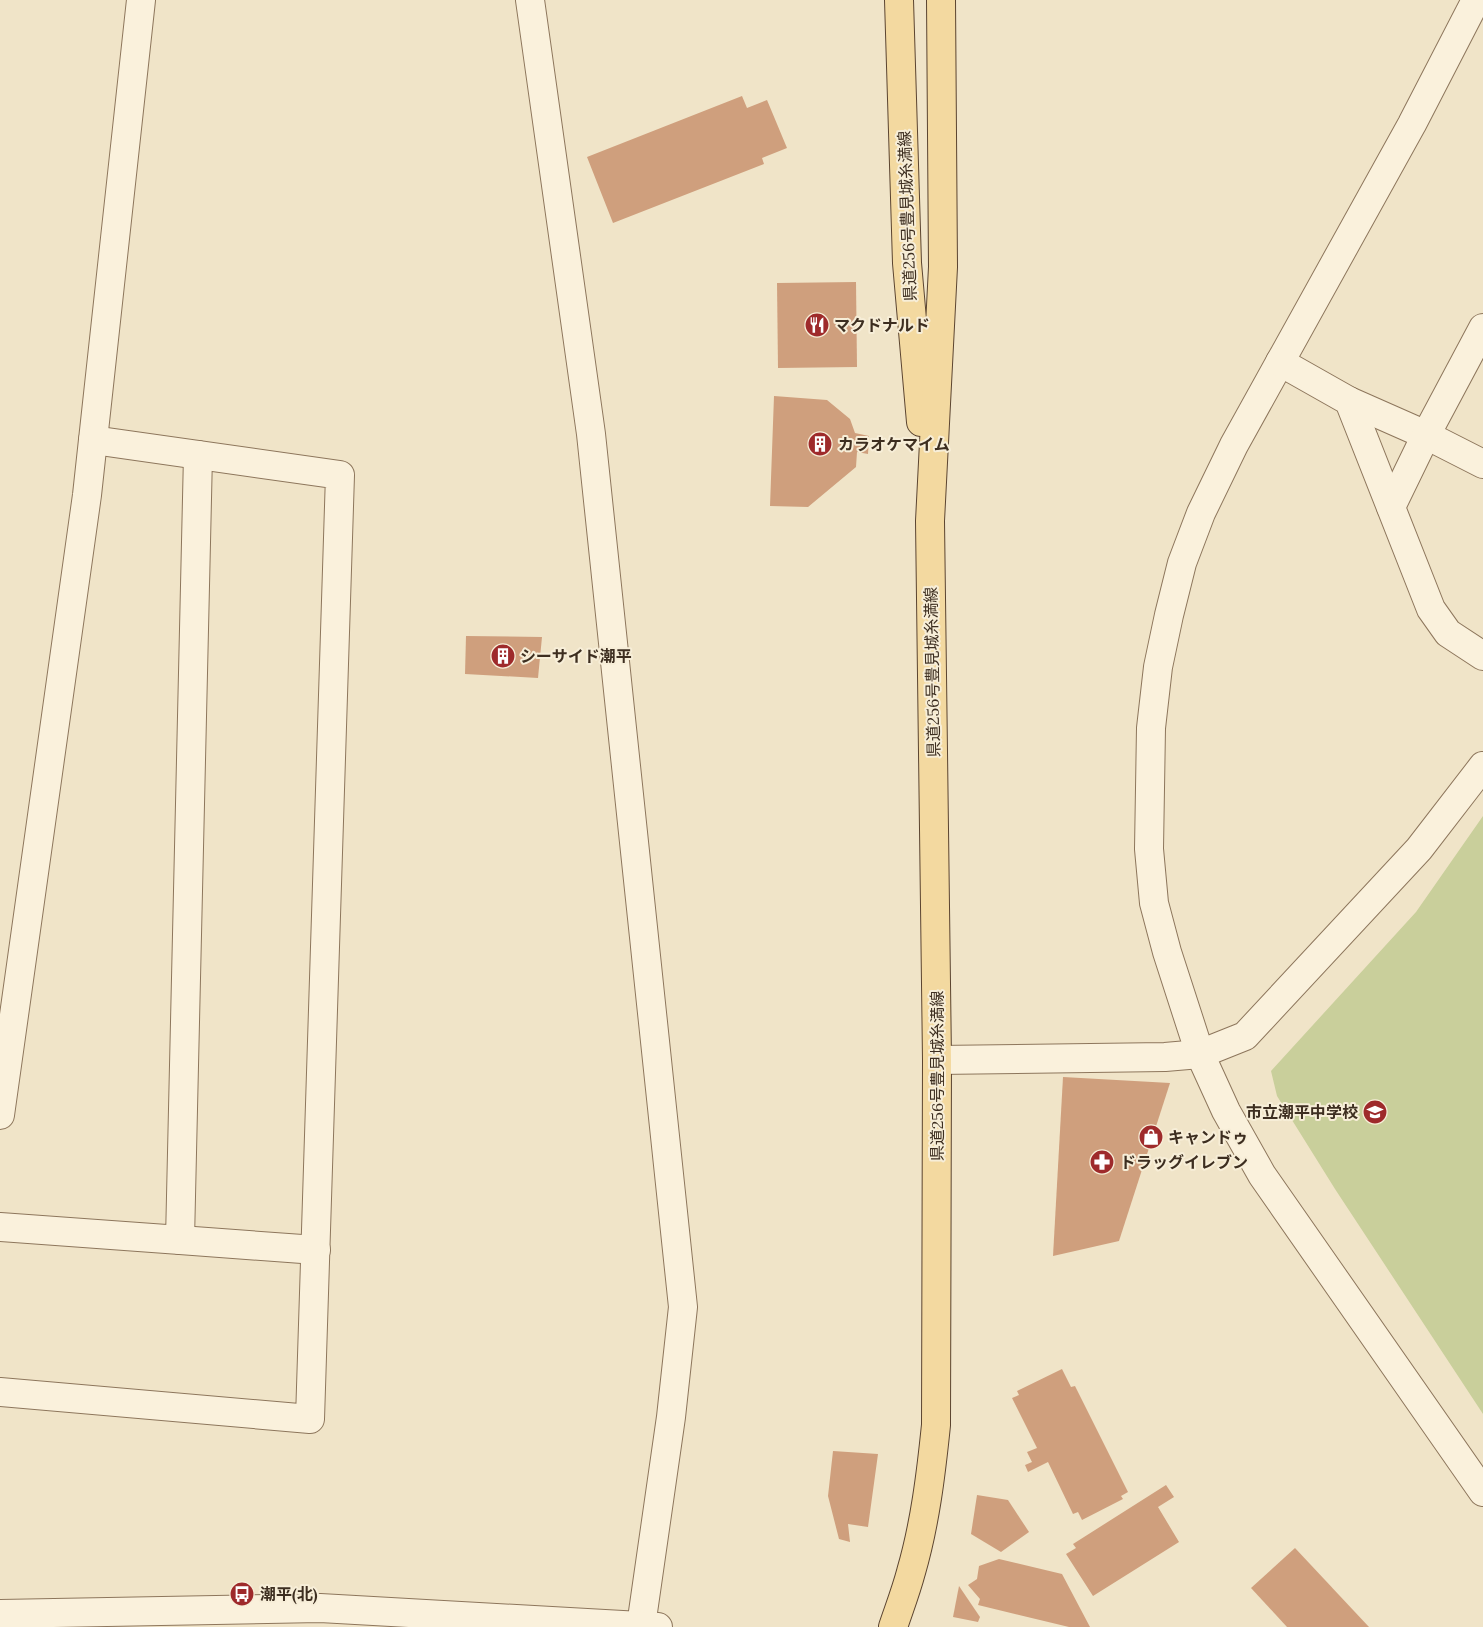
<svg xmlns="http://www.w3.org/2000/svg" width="1483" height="1627" viewBox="0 0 1483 1627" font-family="Lora,'Noto Sans JP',serif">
<rect width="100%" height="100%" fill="#f0e4c8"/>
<path fill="#c9cf9b" d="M1483,816V1414L1335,1189L1277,1096L1271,1071L1416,912Z"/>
<g fill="#cf9f7d">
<path d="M742,96L747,108L767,100L787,148L762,158L764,164L613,223L587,157Z"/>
<path d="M856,282L857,367L778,368L777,283Z"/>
<path d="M774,396L827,400L850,419L855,433L869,436L868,454L857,452L856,467L808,507L770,506Z"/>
<path d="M466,636L542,637L538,678L465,674Z"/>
<path d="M1063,1077L1170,1083L1119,1241L1053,1256Z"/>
<path d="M1062,1369L1071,1387L1075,1386L1128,1492L1121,1496L1123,1499L1082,1520L1078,1512L1073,1514L1048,1462L1028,1472L1025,1465L1032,1462L1027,1452L1037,1448L1012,1398L1019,1395L1017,1391Z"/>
<path d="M833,1451L878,1454L868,1527L848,1524L850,1542L839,1539L828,1496Z"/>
<path d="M1166,1485L1174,1497L1158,1507L1179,1542L1093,1596L1066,1554L1076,1548L1073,1544Z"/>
<path d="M977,1495L1008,1500L1029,1532L1001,1552L971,1534Z"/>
<path d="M1295,1548L1369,1627H1287L1251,1588Z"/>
<path d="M999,1559L1062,1574L1090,1627H1069L978,1605L980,1599L968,1585L977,1579L979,1566Z"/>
<path d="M959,1586L980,1617L978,1622L953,1617Z"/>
</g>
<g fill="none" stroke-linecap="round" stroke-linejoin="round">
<defs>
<g id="minor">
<path d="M530,0L591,434L683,1307L671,1417L641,1626"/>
<path d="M1476,0L1412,124L1234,445L1201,513L1182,563L1169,615L1158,667L1151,728L1149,849L1154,903L1167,952L1200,1054L1226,1111L1262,1175L1483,1492"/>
<path d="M1280,362L1349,401L1431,609L1448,633L1483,656"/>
<path d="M1349,401L1426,435L1483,464"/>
<path d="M1391,507L1426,435L1483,328"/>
<path d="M937,1060L1165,1057L1200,1054L1245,1036L1419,849L1483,766"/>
<path d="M0,1115L87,495L141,0"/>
<path d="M0,1227L180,1240L198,455"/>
<path d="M180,1240L316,1250"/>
<path d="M0,1392L310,1419L340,475L93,440"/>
<path d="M0,1614L320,1608L658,1627"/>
</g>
<g id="major">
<path d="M899,0L907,263L921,422"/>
<path d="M893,1627C899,1609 906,1591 911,1572C925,1524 931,1474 936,1425L937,1060L930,521L943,267L941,0"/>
</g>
</defs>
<use href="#minor" stroke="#8d765c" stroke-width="30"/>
<use href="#major" stroke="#5b4430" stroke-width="30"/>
<use href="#minor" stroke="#faf1dc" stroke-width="28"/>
<use href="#major" stroke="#f3d9a0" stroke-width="28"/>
</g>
<defs>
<symbol id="restaurant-disc" viewBox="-11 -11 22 22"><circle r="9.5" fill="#9e2a2b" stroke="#f7eed8"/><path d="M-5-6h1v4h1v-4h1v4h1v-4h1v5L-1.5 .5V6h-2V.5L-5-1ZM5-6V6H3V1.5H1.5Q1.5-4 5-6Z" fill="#fff"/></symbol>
<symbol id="building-disc" viewBox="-11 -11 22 22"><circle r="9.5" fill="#9e2a2b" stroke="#f7eed8"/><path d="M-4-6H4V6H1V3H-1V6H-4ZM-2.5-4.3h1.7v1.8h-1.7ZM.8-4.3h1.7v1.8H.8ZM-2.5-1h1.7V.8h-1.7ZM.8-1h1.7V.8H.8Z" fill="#fff"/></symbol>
<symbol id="school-disc" viewBox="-11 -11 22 22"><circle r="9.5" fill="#9e2a2b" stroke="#f7eed8"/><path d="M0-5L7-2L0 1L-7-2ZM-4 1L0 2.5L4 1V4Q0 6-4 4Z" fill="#fff"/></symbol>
<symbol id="shop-disc" viewBox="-11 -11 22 22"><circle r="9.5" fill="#9e2a2b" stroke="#f7eed8"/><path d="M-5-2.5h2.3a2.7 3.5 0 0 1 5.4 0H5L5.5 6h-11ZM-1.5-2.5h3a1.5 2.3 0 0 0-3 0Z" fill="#fff"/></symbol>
<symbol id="pharmacy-disc" viewBox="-11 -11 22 22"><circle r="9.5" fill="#9e2a2b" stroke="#f7eed8"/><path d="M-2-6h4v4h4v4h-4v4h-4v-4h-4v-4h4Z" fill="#fff"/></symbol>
<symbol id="bus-disc" viewBox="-11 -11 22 22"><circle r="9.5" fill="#9e2a2b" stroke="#f7eed8"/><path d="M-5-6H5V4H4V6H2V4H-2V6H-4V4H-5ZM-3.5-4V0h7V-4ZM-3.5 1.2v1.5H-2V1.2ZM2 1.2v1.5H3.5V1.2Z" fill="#fff"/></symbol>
</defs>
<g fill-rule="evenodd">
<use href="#restaurant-disc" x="803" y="311" width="28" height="28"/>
<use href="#building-disc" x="806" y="430" width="28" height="28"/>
<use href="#building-disc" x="489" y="642" width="28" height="28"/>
<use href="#school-disc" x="1361" y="1098" width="28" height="28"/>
<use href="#shop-disc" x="1137" y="1123" width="28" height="28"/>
<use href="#pharmacy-disc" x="1088" y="1148" width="28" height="28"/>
<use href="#bus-disc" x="228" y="1580" width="28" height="28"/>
</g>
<g text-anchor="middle" stroke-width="4" stroke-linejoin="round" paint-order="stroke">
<g font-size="16" fill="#3d2e20" stroke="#f7eed8">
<text transform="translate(907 216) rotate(-92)" y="6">県道256号豊見城糸満線</text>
<text transform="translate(932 672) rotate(-91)" y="6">県道256号豊見城糸満線</text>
<text transform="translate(937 1076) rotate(-90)" y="6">県道256号豊見城糸満線</text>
</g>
<g font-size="16" font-weight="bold" fill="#3d2e20" stroke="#f7eed8" text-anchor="start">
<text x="834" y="331">マクドナルド</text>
<text x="838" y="450">カラオケマイム</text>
<text x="520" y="662">シーサイド潮平</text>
<text x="1358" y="1118" text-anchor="end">市立潮平中学校</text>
<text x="1168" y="1143">キャンドゥ</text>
<text x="1120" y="1168">ドラッグイレブン</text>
<text x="260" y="1600">潮平(北)</text>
</g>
</g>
</svg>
